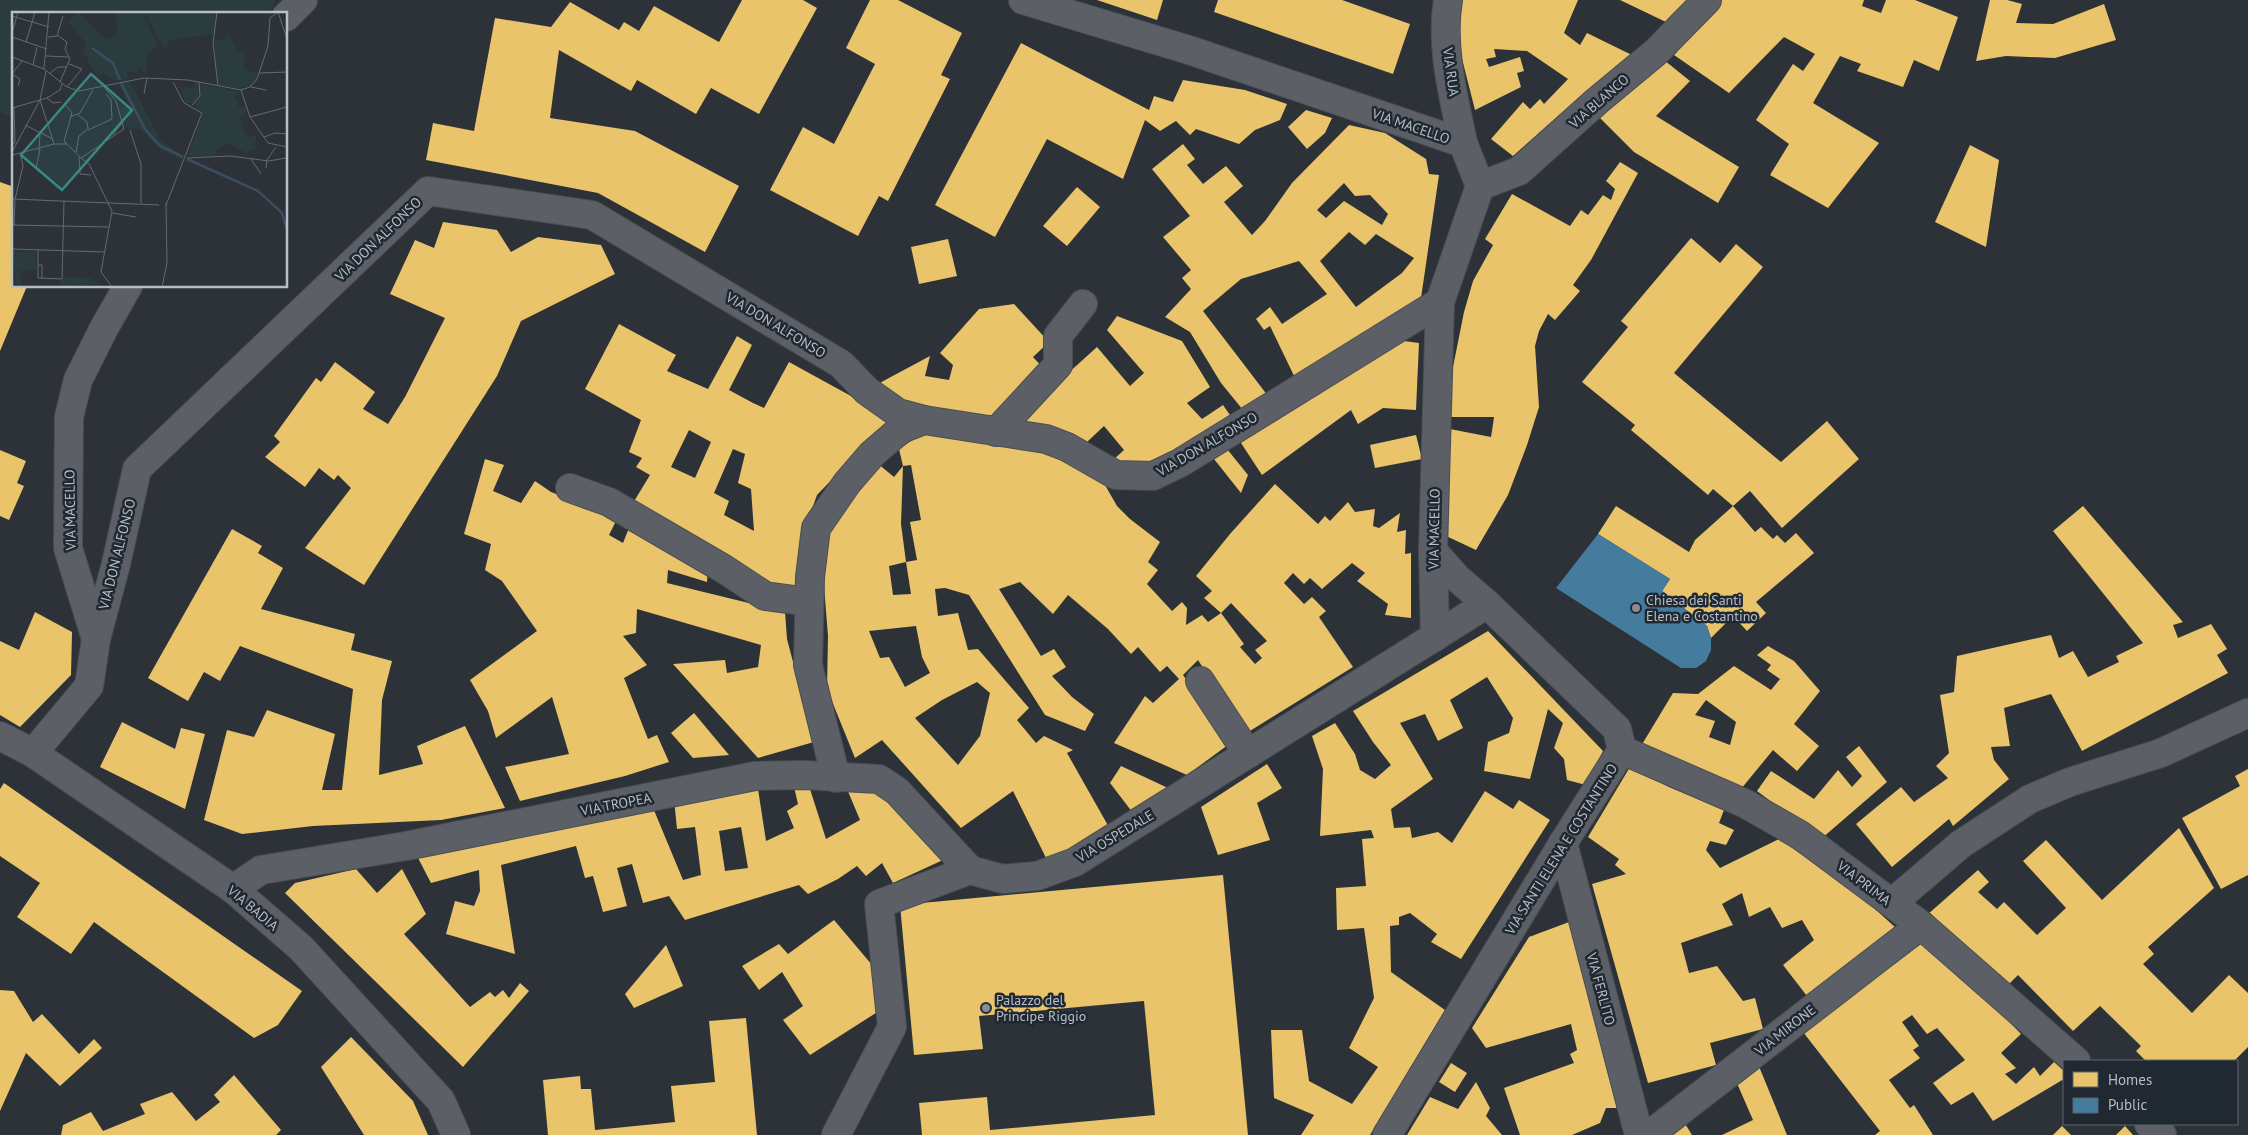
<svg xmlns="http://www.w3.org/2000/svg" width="2248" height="1135" viewBox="0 0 2248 1135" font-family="'PT Sans',sans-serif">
<rect width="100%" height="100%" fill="#2c3238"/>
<path fill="#2a3c3e" d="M0,0H276L268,14H14V119L0,112Z"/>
<g fill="#e9c46a" fill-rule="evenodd">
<path d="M742,0H803L817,8L759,114L711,88L696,114L637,80L631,91L559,50L550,118L635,131L739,186L705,252L598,193L426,160L433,123L474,131L495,18L551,27L570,2L619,30L624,22L639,31L654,6L719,42Z"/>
<path d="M870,0H898L962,33L941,75L950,79L888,201L879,196L858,236L770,190L803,127L834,144L875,64L846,48Z"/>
<path d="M1097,0H1163L1157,20Z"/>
<path d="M1218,0H1342L1410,24L1393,74L1214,12Z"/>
<path d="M1459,0H1578L1564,33L1580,45L1587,33L1636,57L1587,91L1513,156L1491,139L1523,102L1530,109L1540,99L1544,104L1568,79L1527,51L1494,49L1496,57L1486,59L1489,67L1520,57L1524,71L1517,73L1521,87L1475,110L1459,47Z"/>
<path d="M1620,0H1690L1668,23Z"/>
<path d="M1721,0H1864L1862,6L1881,13L1886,0H1915L1958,17L1939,71L1914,60L1903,87L1857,71L1861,64L1840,56L1813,103L1879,143L1828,208L1770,175L1789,144L1756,120L1793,64L1803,71L1815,54L1784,37L1729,93L1674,55Z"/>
<path d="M1990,0H2007L2022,4L2016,23L2053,24L2104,4L2116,40L2055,58L2006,56L1976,61Z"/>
<path d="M1021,43L1149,110L1154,96L1173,102L1183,80L1245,90L1287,104L1280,120L1255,130L1239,144L1196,129L1190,135L1176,121L1160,131L1145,120L1123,179L1047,139L995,237L935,205Z"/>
<path d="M1664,60L1690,81L1656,116L1739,167L1718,203L1634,152L1596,114Z"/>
<path d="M1306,110L1332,118L1325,133L1307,149L1288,127Z"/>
<path d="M1349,125L1385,133L1426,159L1429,174L1439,175L1421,298L1297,382L1270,326L1264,330L1256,319L1270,307L1282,324L1327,294L1299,261L1241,279L1203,311L1268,396L1243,410L1221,383L1190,332L1165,317L1191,289L1182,278L1191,270L1163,237L1190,216L1152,169L1183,144L1195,159L1187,165L1203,184L1226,166L1243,186L1224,202L1252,235L1265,221L1292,183ZM1344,183L1355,196L1370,195L1388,214L1382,225L1344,201L1326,218L1317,210ZM1349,232L1365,245L1376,234L1414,258L1402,273L1356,307L1320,261Z"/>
<path d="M1970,145L1999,160L1986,247L1935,222Z"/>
<path d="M1620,162L1638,173L1591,260L1573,285L1580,291L1555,320L1548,314L1539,331L1535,346L1539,407L1527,445L1508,495L1476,550L1444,535L1450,429L1491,437L1492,431L1494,417H1450L1452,372L1464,312L1473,281L1493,245L1485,239L1512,194L1570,226L1581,210L1588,215L1603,195L1611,200L1615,189L1606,181Z"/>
<path d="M0,182L14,187V286H27L0,351Z"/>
<path d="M1077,187L1100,207L1067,246L1043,226Z"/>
<path d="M443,222L497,230L511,252L538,237L601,245L615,274L521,321L497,376L364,585L305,548L351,488L338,475L334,480L319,468L305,487L265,457L280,442L274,436L316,378L321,382L335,362L375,392L363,409L388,424L405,397L445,318L390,294L415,240L434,248Z"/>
<path d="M1691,238L1720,263L1736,244L1763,267L1674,373L1781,462L1827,421L1859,459L1782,528L1750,491L1733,506L1713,489L1708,495L1631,430L1635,425L1582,382L1628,327L1621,321Z"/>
<path d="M948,239L957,276L919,284L911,247Z"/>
<path d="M1014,304L1049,342L1033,357L1043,368L1000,417L902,404L874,386L930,356L925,376L949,380L953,365L940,353L979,309Z"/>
<path d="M1117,316L1182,341L1210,387L1187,403L1202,419L1223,405L1232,418L1159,460L1140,463L1113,460L1124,450L1104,426L1087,442L1053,426L1014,422L1097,347L1130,386L1144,373L1107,330Z"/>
<path d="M619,324L676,355L667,371L708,389L737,336L752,345L729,390L753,403L764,408L789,362L891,418L817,495L806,526L795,590L761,584L633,503L650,475L636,467L642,458L629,452L641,420L585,389ZM689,430L711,442L695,478L671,467ZM733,449L745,454L738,483L751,489L754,531L724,515L729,501L714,493Z"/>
<path d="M1404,341L1419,343L1416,410L1383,408L1358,424L1351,410L1262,475L1239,440Z"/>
<path d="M932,433L1049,450L1105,485L1117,506L1130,519L1160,542L1148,562L1158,570L1147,584L1172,611L1182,602L1187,608L1186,625L1202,615L1208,622L1221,613L1204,598L1212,591L1196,576L1230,534L1275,484L1318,524L1325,516L1330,521L1348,502L1355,512L1375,509L1373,526L1379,528L1400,513L1397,532L1406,530L1405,554L1411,553V618L1385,615L1388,604L1357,581L1365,573L1352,563L1322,589L1310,578L1304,584L1293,573L1284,583L1304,604L1312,597L1326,611L1319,617L1353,667L1245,734L1198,660L1183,675L1232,742L1187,775L1114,743L1145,696L1153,703L1179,679L1167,666L1160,672L1138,647L1131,654L1108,629L1068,595L1053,614L1020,582L999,589L1041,656L1054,649L1066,667L1052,676L1072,697L1094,714L1085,731L1045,715L969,595L945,588L935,589L938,616L958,613L968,650L978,649L1029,708L1017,720L1036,743L1044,736L1073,750L1067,753L1110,829L1047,860L1013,791L961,828L882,740L855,758L827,689L828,636L822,561L829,532L877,463L894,477L903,466L899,449L917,437ZM911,465L921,520L910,522L917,560L906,562L911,594L893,595L889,566L906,562L901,524L903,466ZM1231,603L1267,641L1255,650L1262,658L1255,664L1240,647L1244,644L1221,613ZM916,626L922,657L930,673L905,687L889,657L880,658L869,631ZM977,682L990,693L980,736L958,765L915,718L942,700Z"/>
<path d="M1416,435L1422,459L1375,468L1370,445Z"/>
<path d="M1227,449L1248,475L1241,493L1214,459Z"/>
<path d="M0,450L26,461L17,483L24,486L9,520L0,516Z"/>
<path d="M485,459L504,465L493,491L521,503L535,481L551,492L618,517L609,535L623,543L631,523L708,567L707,582L668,570L667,583L785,612L787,639L814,742L758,758L673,664L725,660L727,673L758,667L761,645L637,609L636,633L623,636L647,665L624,678L648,739L657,735L669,762L625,776L520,801L505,767L569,754L552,697L496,738L488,711L470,680L537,631L502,581L485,570L491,544L464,534Z"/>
<path d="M1616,506L1689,552L1695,540L1733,506L1755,532L1761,527L1773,539L1777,535L1785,543L1796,533L1814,553L1756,602L1766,613L1747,631L1733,616L1711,638L1707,626L1662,591L1670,579L1598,534Z"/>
<path d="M2083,506L2183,622L2173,625L2178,638L2211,624L2227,649L2217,655L2228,673L2082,751L2051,694L2004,708L2010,746L1991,747L1994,760L2009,779L1953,826L1949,819L1892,867L1856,824L1901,787L1914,802L1948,778L1936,766L1949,753L1940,695L1954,692L1957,656L2051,635L2059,658L2073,651L2088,677L2119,662L2116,656L2143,643L2053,531Z"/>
<path d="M232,529L262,546L258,553L283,568L261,609L355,634L351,650L392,661L382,700L379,775L423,764L417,746L465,726L505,808L441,820L313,826L242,834L204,820L227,730L254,737L267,710L335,734L322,790H342L353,689L240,646L220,681L204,672L188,701L148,678Z"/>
<path d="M35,612L72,632L71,675L20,727L0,715V641L19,650Z"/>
<path d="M1488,631L1603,751L1586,785L1567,780L1564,759L1554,748L1563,723L1548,709L1530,779L1484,771L1488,742L1509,733L1513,718L1487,677L1450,700L1463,728L1438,741L1425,714L1400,723L1433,779L1391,809L1394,828L1410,827L1412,838L1438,832L1452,843L1485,791L1513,809L1519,800L1550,820L1461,959L1431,942L1437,934L1410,913L1399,917V925L1390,926L1391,972L1445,1010L1370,1135H1301L1314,1115L1274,1098L1271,1030H1302L1309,1081L1352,1104L1378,1067L1349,1048L1374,998L1364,928L1337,930L1336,888L1366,886L1362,839L1374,838L1371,830L1320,836L1323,769L1312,736L1335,723L1355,754L1360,770L1375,779L1391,765L1373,742L1353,711Z"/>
<path d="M1768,646L1794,661L1820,691L1794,724L1819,746L1797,771L1773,750L1741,789L1641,746L1673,693L1698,694L1734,666L1771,690L1780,679L1767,670L1771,665L1757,655ZM1706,700L1736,722L1730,745L1709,737L1715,721L1695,715Z"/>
<path d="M694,713L729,755L693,758L671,733Z"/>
<path d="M122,722L175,749L181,728L205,734L185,809L100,767Z"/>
<path d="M1859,746L1887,782L1821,839L1757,791L1771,771L1814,799L1838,770L1852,787L1862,776L1846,757Z"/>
<path d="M1267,764L1282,788L1257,803L1270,840L1218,855L1201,807Z"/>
<path d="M1121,766L1168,788L1133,813L1110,783Z"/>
<path d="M1630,767L1669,787L1724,810L1719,823L1734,830L1726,845L1710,841L1706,850L1720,868L1779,839L1854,890L1896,928L1807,996L1783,965L1814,940L1802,920L1782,928L1770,907L1749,917L1742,893L1722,904L1733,925L1681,943L1689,973L1717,966L1743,1001L1755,998L1763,1029L1710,1043L1716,1065L1648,1083L1592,884L1626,874L1615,865L1619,859L1588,837Z"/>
<path d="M2248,769V875L2221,889L2182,818L2240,786L2235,776Z"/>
<path d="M4,783L302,991L278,1025L254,1038L94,922L71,954L17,917L40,883L0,856V789Z"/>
<path d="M809,786L826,839L860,820L847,789L881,791L943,860L893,883L882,863L866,876L857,866L838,879L808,894L799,885L685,920L669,896L643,903L632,864L617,868L627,906L603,912L593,876L585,878L576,846L501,865L515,954L446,934L455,901L474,906L480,891L479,870L431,883L417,856L651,803L683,880L701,875L695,827L677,829L674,799L758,789L766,841L794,828L787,811L798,804L794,787ZM741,827L748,868L725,871L719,831Z"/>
<path d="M2179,828L2214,888L2148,947L2154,954L2143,964L2192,1013L2229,975L2248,993V1047L2234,1061H2146L2136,1051L2141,1046L2100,1006L2073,1031L2018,975L2006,987L1927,915L1978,870L1989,882L1978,892L1997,909L2004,902L2037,935L2066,908L2023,861L2046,840L2102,900Z"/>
<path d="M356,869L377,893L402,869L426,914L404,934L470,1007L490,992L495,997L503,990L509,998L520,983L529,991L463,1067L285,893L295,883Z"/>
<path d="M1223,875L1248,1135H922L919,1103L987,1097L990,1130L1155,1115L1144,1001L979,1016L983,1049L914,1055L900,905Z"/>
<path d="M834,920L878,972L879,1011L810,1055L783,1020L803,1006L782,972L759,990L742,966L779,944L788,954Z"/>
<path d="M1569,922L1617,1108H1606L1600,1123L1572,1135H1520L1504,1088L1574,1063L1570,1054L1577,1050L1571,1024L1486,1048L1472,1028L1529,937Z"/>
<path d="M1925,941L1965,976L2021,1034L2001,1053L2016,1068L2005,1074L2016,1084L2034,1067L2040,1076L2054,1062L2064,1071V1079L1993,1121L1973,1092L1951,1105L1933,1083L1965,1060L1937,1028L1927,1034L1912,1015L1902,1022L1919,1046L1913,1050L1920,1058L1889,1080L1910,1108L1914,1105L1933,1135H1875L1880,1131L1803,1032Z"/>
<path d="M666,945L683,986L634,1008L625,994Z"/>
<path d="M0,990L14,991L33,1022L42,1014L79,1054L94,1039L102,1048L60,1086L26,1053L0,1111Z"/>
<path d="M746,1018L757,1135H548L543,1080L580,1076L581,1089H591L595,1130L675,1122L671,1086L715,1082L709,1021Z"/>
<path d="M351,1037L413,1101L428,1135H364L321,1067Z"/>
<path d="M1451,1063L1467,1073L1455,1092L1439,1082Z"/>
<path d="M1758,1064L1787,1135H1722L1753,1120L1736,1081Z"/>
<path d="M234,1075L281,1130L276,1135H61L63,1125L91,1112L103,1131L145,1114L140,1104L172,1092L196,1121L220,1102L214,1095Z"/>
<path d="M1476,1082L1490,1108L1486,1116L1502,1135H1407L1430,1097L1458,1109Z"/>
<path d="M1684,1122L1692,1135H1668Z"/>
<path d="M2062,1126L2071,1135H2053Z"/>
<path d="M2125,1126L2133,1135H2116Z"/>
</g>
<path fill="#457b9d" d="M1598,534L1670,579L1662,591L1707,626L1711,638V650L1706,661L1696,668H1681L1556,588Z"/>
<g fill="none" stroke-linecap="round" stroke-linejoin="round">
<defs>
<g id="minor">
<path d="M1023,0L1189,50L1463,143L1480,186L1440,302L1433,551L1435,637"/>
<path d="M1448,0C1440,47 1454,98 1463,143"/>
<path d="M286,17L303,0"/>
<path d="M1480,186L1519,171L1597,101L1656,52L1707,0"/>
<path d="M996,432L1058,365V336L1083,304"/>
<path d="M570,488L609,502L724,569L765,596L809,602"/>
<path d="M96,639L116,564L137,469L428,191L592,215L841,364L867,391L898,413L924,420"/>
<path d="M1200,681L1248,754"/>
<path d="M0,736L33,753L233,889L301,948L441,1101L456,1135"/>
<path d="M1622,750L1746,804L1800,835L1921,925L2076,1061"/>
<path d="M33,753L89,686L96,639L68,548L69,417L78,380L104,328L128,286"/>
<path d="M836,778L808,665L810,577L816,528L847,483L872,454L901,429L924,420L1046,439L1067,447L1116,475L1153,476L1180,463L1440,302"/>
<path d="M1563,843L1639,1135"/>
<path d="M233,889L261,870L406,846L755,776L803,775L879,779L897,791L970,870"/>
<path d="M1892,903L1961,844L2030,799L2070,782L2161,753L2248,713"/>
<path d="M2149,1124L2162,1135"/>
<path d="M836,1135L892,1027L879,904L970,870L1003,879L1037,876L1075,862L1487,604"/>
<path d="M1387,1135L1563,843L1622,750L1617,729L1487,604L1456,577L1433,551"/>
<path d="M1649,1135L1921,925"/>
</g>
</defs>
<use href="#minor" stroke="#4a4e53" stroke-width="30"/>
<use href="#minor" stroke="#5c6066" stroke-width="28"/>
</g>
<g fill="#868d96" stroke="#202832" stroke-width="2">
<circle cx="1636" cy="608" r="5"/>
<circle cx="986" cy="1008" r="5"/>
</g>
<g text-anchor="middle" stroke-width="5" stroke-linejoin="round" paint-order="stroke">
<g font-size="14" fill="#b7bec8" stroke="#202832">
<text transform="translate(1451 72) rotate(82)" y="5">VIA RUA</text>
<text transform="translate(1599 101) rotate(-41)" y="5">VIA BLANCO</text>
<text transform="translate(1411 126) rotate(19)" y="5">VIA MACELLO</text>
<text transform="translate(378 239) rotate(-44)" y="5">VIA DON ALFONSO</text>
<text transform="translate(776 325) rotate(31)" y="5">VIA DON ALFONSO</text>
<text transform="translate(1207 444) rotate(-30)" y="5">VIA DON ALFONSO</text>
<text transform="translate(70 510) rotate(-91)" y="5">VIA MACELLO</text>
<text transform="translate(1434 529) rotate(-89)" y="5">VIA MACELLO</text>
<text transform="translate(117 554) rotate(-76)" y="5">VIA DON ALFONSO</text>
<text transform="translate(616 804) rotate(-11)" y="5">VIA TROPEA</text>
<text transform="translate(1115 836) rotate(-31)" y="5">VIA OSPEDALE</text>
<text transform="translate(1561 849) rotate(-58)" y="5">VIA SANTI ELENA E COSTANTINO</text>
<text transform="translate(1864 883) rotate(37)" y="5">VIA PRIMA</text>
<text transform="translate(253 908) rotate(40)" y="5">VIA BADIA</text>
<text transform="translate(1601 989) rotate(75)" y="5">VIA FERLITO</text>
<text transform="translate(1785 1030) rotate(-38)" y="5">VIA MIRONE</text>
</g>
<g font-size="14" fill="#b7bec8" stroke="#202832" text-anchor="start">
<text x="1646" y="605">Chiesa dei Santi<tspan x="1646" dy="16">Elena e Costantino</tspan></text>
<text x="996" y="1005">Palazzo del<tspan x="996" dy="16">Principe Riggio</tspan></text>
</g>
</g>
<g transform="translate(12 12)">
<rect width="275" height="275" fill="#2c3238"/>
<path d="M66,0L94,28L105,23L104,0H204L202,22L163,27L156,30V35L151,36L135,4H132L146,34L135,42L134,62L126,56L125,61L115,59L116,66L104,69L91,62L85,64L70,38L75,33L56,10ZM216,21L226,40H233L232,57L246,61L239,73L230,77L206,73L202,29L213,26ZM117,68L149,129L171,143L169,147L149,138L129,117L114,116L108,97L117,94L106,71ZM182,70L186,71L187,84L179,91H173L169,75L180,76ZM187,72L228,80L222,86L227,89L226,95H233L235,100L221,108L228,105L233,123L244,124V130H241L245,135L235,141L215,131L204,138V144H176L191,101L181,92L189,84ZM0,239L24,240V257L8,259L9,275H5ZM52,265L79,266L80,271L82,268L89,272L48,275V268Z" fill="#2a3c3e"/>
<path fill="none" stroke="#3d4d60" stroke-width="2.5" d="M80,36L101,51L108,68M109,71L133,117L147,133L171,145M175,147L246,179L270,201L275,218"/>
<path fill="none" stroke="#646a72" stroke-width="1" d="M205,0L201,31L206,74M266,0L275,27M0,4L37,15M0,21L6,0M45,23L55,30L53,37L58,47L48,70M0,25L35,37M36,25L45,24L51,4M14,30L23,0M34,44L57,45M0,45L32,57L55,75L67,79L132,66L176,68L229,78L238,75L245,67L256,34L258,6L266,0M21,53L25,35M32,57L37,0M38,61L46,55H55M247,61L275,60M0,62L8,67L6,74M0,62L10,49M55,75L70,57L57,52M239,75L254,78M229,78L238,105L256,131L275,135M132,82L135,66M35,86L41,91L49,90M28,88L42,132H55M52,91L60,101L52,129M180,93L188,84L187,70M0,96L35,86L48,78L50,72M58,105L68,101L81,78M238,105L275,95M13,113L41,127M76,118L100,107L99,88L94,82M118,118L129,152V191M101,123L110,111M252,125L263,121L275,122M52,129L69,146L112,117L104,89L92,75M0,131H3L2,95M27,138L28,121M0,140L28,88L34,59M64,140L67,124L76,117L75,110L66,103M0,143L42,132M67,145L68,162L79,163M69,146L77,152L100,199L89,260L100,275M175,146L218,144L257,149L274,146M239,147L249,162M254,156L255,148L264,135M24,157L28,137M0,187L147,193M154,193L190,101L172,91L161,70M100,201L124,205M0,213L97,215M2,213L3,187L11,154L8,141M0,237L92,240M26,238V266L50,267L52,189M26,253H30V266M150,275L155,251L154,191"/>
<path fill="#398884" fill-opacity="0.15" stroke="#398884" stroke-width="2.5" d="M79,62L120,98L50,178L9,143Z"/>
<rect width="275" height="275" fill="none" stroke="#b7bec8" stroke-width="2.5"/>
</g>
<rect x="2063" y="1060" width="175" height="65" fill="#202832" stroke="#5c646e"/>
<rect x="2073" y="1072" width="25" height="15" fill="#e9c46a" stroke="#5c646e"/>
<text x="2108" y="1085" font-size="15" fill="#b7bec8">Homes</text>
<rect x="2073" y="1098" width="25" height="15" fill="#457b9d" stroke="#5c646e"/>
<text x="2108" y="1110" font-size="15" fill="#b7bec8">Public</text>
</svg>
